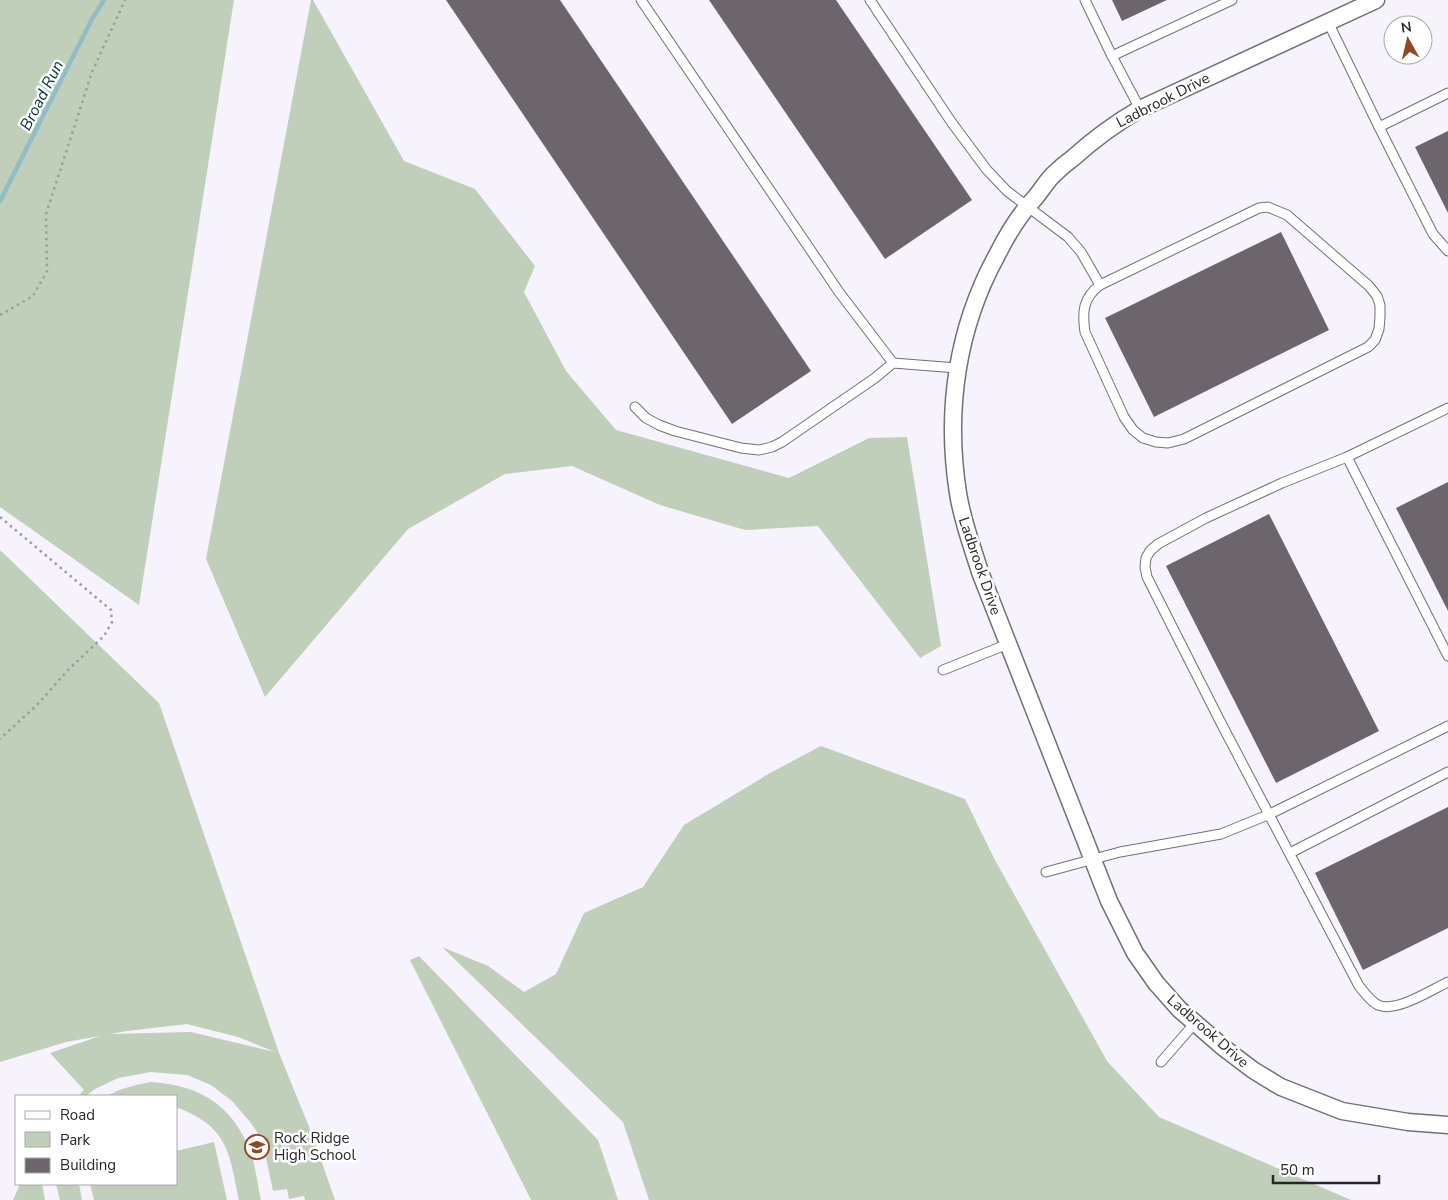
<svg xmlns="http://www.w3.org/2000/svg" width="1448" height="1200" viewBox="0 0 1448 1200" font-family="'Nunito Sans',sans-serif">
<rect width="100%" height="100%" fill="#f6f3fd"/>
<g fill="#c0cfba" fill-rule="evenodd">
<path d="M0,0H234L139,605L0,507Z"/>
<path d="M311,0H313L404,161L475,189L535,266L524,292L566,371L616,430L789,478L869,438L907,437L941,646L920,658L818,526L745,530L660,505L572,466L505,474L408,529L265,697L206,559Z"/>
<path d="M0,550L159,703L279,1053L312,1134L335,1200H305L304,1196L289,1199L287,1189L273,1191L264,1148L257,1132L250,1122L232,1101L211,1085L187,1075L151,1072L118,1078L95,1089L86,1096H78L84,1090L50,1053L100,1036L66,1042L0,1062ZM187,1024L238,1037L275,1052L191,1032L110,1034L127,1031Z"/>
<path d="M821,746L965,799L995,860L1107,1061L1159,1117L1351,1200H649L623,1122L442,947L488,966L524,992L556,974L584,913L643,887L684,825L770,773Z"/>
<path d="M419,956L598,1140L618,1200H531L410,960Z"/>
<path d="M151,1082C199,1085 232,1104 250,1151C256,1166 257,1184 261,1200H239C229,1151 228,1127 176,1107V1096H107C121,1088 135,1085 151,1082Z"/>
<path d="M214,1142L227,1200H94L90,1184H176V1151Z"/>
<path d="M20,1184H42L45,1200H13Z"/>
<path d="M56,1184H79L82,1200H60Z"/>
</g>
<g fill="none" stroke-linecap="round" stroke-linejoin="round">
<path stroke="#90bec4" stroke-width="4.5" d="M0,201L92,19L104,0"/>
</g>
<g fill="#6c666c">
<path d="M446,0H560L811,371L732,424Z"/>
<path d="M709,0H836L972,200L885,259Z"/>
<path d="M1112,0H1167L1122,21Z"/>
<path d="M1448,131V213L1415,147Z"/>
<path d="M1281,232L1329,330L1154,417L1105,318Z"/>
<path d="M1448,482V611L1396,508Z"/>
<path d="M1269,514L1379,731L1276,783L1166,566Z"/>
<path d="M1448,807V928L1363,970L1315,873Z"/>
</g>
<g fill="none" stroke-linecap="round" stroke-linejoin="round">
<defs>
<g id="lane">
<path d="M641,0L839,292L893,363"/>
<path d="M870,0L952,123L987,170L1007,191L1068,237L1081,252L1100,285"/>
<path d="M1085,0L1112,56L1140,109"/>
<path d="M1328,22L1379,127L1448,93"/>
<path d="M1112,56L1232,0"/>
<path d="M1379,127L1433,234L1448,251"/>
<path d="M1268,207L1287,215L1369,286L1377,296L1380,305V317L1379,329L1375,340L1368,347L1184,439L1168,443L1156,442L1143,438L1133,430L1124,417L1085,332C1082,312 1083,298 1100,285L1259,208Z"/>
<path d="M635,407L646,418L659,425L675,431L741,448L759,450L772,447L782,442L875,378L893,363L957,368"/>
<path d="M1448,408L1347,457L1282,483L1206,518L1158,544L1150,551L1146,558L1145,567L1147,577L1221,723L1359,986C1364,992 1370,1001 1378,1005C1396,1013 1431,990 1448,982"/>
<path d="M1347,457L1448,656"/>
<path d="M943,670L1008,644"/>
<path d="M1290,853L1448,772"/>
<path d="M1046,872L1120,852L1221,834L1270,814L1448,726"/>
<path d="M1161,1062L1195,1023"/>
</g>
<path id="street" d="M1376,0L1140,109C1116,123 1094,139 1073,158C1066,163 1059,169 1053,175C1046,182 1041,191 1034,199C1019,215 1007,235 997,255C957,328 945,410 958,493C962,520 972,546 980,572L1109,901L1135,953L1156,983L1179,1009L1224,1048L1253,1070L1281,1087L1342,1111L1408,1122L1448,1125"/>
</defs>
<use href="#lane" stroke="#726f78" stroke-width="11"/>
<use href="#street" stroke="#726f78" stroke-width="19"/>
<g stroke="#9e9ba2" stroke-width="2.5" stroke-dasharray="2.5 4" stroke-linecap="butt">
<path d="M0,315L33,296L47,271L46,214L92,72L125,0"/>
<path d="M0,517L111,610L112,622L104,636L68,670L37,705L0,739"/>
</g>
<use href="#lane" stroke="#fff" stroke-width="9"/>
<use href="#street" stroke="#fff" stroke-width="16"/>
</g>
<defs>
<symbol id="school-ring" viewBox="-11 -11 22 22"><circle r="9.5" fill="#fff" stroke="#904924" stroke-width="1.5"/><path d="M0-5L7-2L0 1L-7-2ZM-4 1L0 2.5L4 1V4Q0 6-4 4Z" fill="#904924"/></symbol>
</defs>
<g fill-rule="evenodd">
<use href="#school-ring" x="243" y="1133" width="28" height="28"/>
</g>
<g text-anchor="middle" stroke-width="5" stroke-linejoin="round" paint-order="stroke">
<g font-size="15" fill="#272629" stroke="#fff">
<text transform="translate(1163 100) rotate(-27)" y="5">Ladbrook Drive</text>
<text transform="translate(980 566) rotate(71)" y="5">Ladbrook Drive</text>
<text transform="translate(1208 1031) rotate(41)" y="5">Ladbrook Drive</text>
</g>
<g font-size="15" fill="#272629" stroke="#fff" text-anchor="start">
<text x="274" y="1143">Rock Ridge<tspan x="274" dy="17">High School</tspan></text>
</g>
<g font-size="16" font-style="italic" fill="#043238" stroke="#fff">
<text transform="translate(41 95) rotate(-63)" y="6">Broad Run</text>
</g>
</g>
<rect x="15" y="1095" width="162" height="90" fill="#ffffff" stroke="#a9a8a9"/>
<rect x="25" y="1111" width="25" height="8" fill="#ffffff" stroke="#a9a8a9"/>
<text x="60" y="1120" font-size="15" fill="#272629">Road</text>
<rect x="25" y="1132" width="25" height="15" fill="#c0cfba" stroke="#a9a8a9"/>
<text x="60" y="1145" font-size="15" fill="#272629">Park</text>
<rect x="25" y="1158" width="25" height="15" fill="#6c666c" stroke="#a9a8a9"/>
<text x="60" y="1170" font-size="15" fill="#272629">Building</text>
<g transform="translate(1408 40) rotate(352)"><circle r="24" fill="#ffffff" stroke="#a9a8a9"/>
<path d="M0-4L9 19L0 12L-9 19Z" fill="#904924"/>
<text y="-8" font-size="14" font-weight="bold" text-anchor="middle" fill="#272629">N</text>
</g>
<path d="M1273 1175v8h106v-8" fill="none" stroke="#272629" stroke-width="2.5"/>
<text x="1280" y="1175" font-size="15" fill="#272629" stroke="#ffffff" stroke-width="4" paint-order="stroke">50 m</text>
</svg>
